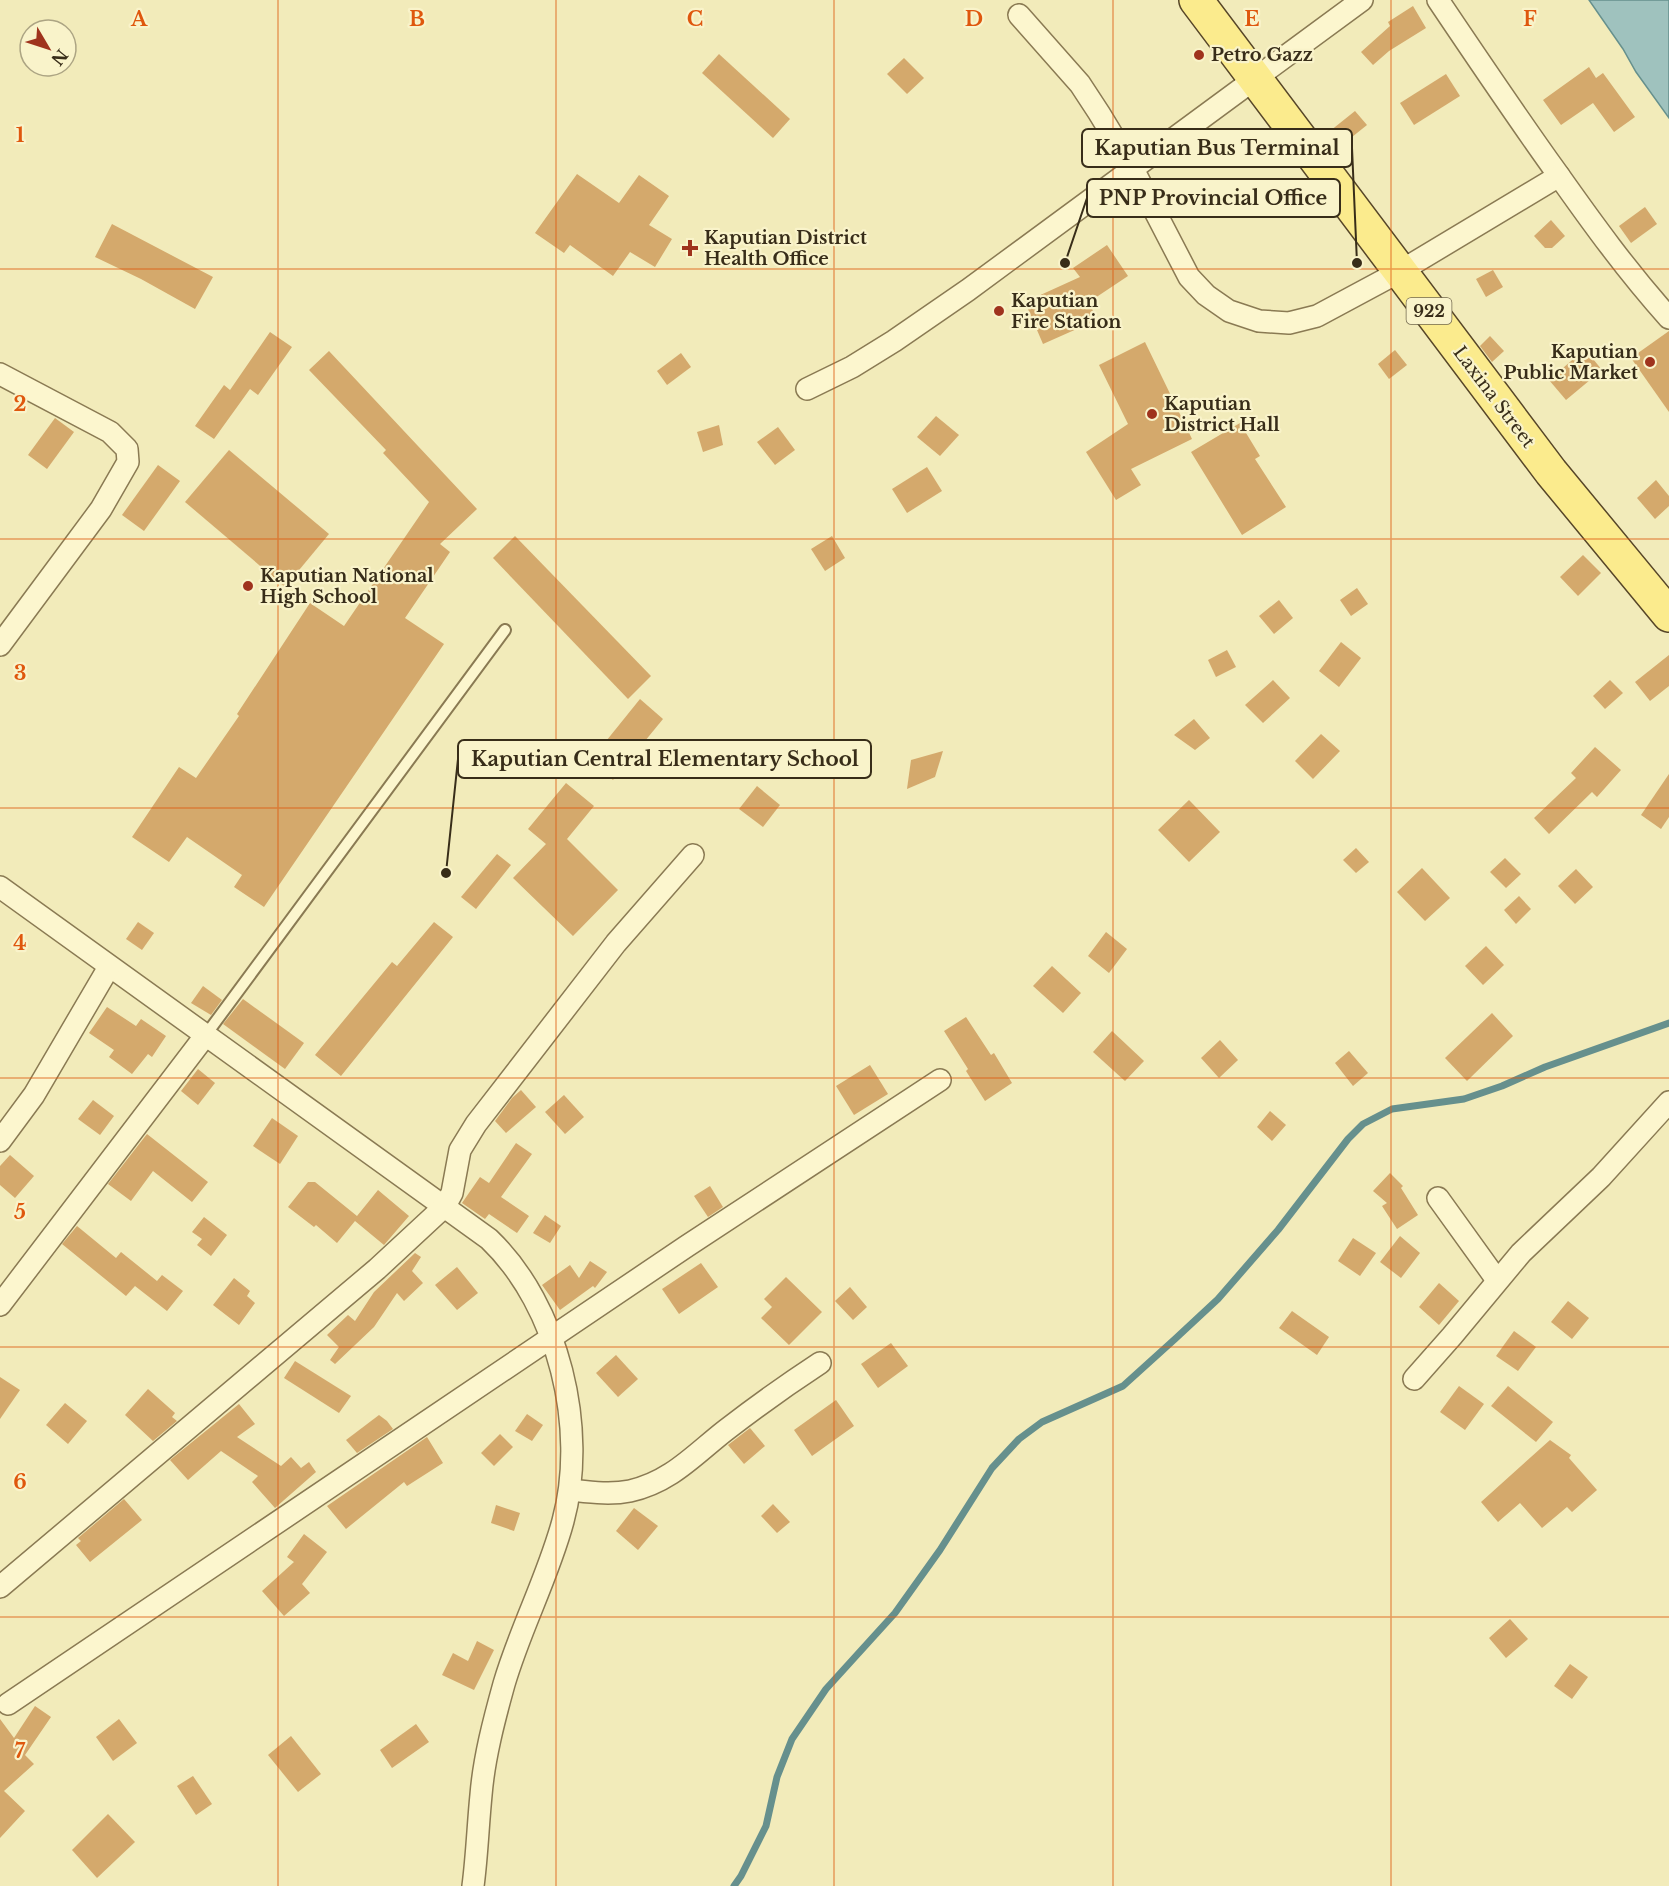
<svg xmlns="http://www.w3.org/2000/svg" width="1669" height="1886" viewBox="0 0 1669 1886" font-family="'Libre Baskerville',serif">
<rect width="100%" height="100%" fill="#f2ebba"/>
<path fill="#9fc2be" stroke="#66908d" stroke-width="1.5" d="M1589,0H1669V118L1636,72L1623,49Z"/>
<g fill="none" stroke-linecap="round" stroke-linejoin="round">
<path stroke="#66908d" stroke-width="7" d="M734,1886L741,1876L766,1826L777,1777L792,1739L826,1689L895,1613L940,1550L992,1468L1019,1439L1042,1422L1123,1386L1175,1339L1218,1299L1278,1230L1348,1139L1363,1124L1392,1109L1464,1099L1502,1086L1545,1067L1669,1023"/>
</g>
<g fill="#d4a96c">
<path d="M1413,6L1426,28L1389,51L1373,65L1361,52L1390,26L1388,22Z"/>
<path d="M719,54L790,119L773,138L702,73Z"/>
<path d="M904,58L924,78L907,94L887,74Z"/>
<path d="M1589,67L1596,78L1603,73L1635,117L1614,132L1593,103L1561,125L1543,100Z"/>
<path d="M1446,74L1460,96L1414,125L1400,103Z"/>
<path d="M1355,111L1367,125L1342,145L1330,131Z"/>
<path d="M577,174L619,203L639,175L669,196L649,225L672,239L655,267L630,252L613,276L570,245L564,253L535,233Z"/>
<path d="M1645,207L1657,224L1631,243L1619,226Z"/>
<path d="M1551,220L1565,236L1552,248H1545L1534,236Z"/>
<path d="M112,224L213,277L195,309L141,279L95,257Z"/>
<path d="M1107,245L1128,276L1089,302L1097,320L1043,344L1025,302L1080,277L1073,268Z"/>
<path d="M1493,270L1503,287L1486,297L1476,279Z"/>
<path d="M1669,331V412L1631,358Z"/>
<path d="M270,332L292,347L258,395L250,389L214,439L195,426L224,385L230,390Z"/>
<path d="M1490,336L1504,351L1492,362L1480,346Z"/>
<path d="M1145,342L1192,439L1131,469L1141,485L1116,500L1086,452L1128,424L1099,365Z"/>
<path d="M1585,349L1602,370L1566,400L1549,380Z"/>
<path d="M1395,350L1407,365L1389,379L1378,364Z"/>
<path d="M329,351L477,509L440,544L450,552L405,618L444,644L264,907L234,887L242,875L187,837L169,862L132,837L179,767L196,778L239,716L237,714L310,603L344,626L429,502L383,453L386,450L309,370Z"/>
<path d="M681,353L691,367L667,385L657,371Z"/>
<path d="M936,416L959,435L940,456L917,437Z"/>
<path d="M55,418L74,432L47,469L28,455Z"/>
<path d="M1240,423L1260,456L1255,459L1286,507L1242,535L1191,452Z"/>
<path d="M719,425L723,445L703,452L697,432Z"/>
<path d="M778,427L795,450L775,465L757,442Z"/>
<path d="M229,450L329,534L285,587L185,502Z"/>
<path d="M158,465L180,481L144,531L122,515Z"/>
<path d="M927,467L942,491L907,513L892,489Z"/>
<path d="M1656,480L1669,496V506L1655,519L1637,498Z"/>
<path d="M515,536L651,676L628,699L493,558Z"/>
<path d="M832,536L845,558L825,571L811,549Z"/>
<path d="M1583,555L1601,573L1578,596L1560,577Z"/>
<path d="M1357,588L1368,604L1351,616L1340,600Z"/>
<path d="M1279,600L1293,618L1274,634L1259,616Z"/>
<path d="M1341,642L1361,658L1339,687L1319,671Z"/>
<path d="M1227,650L1236,667L1216,677L1208,660Z"/>
<path d="M1669,655V686L1650,701L1635,682Z"/>
<path d="M1273,680L1290,698L1263,723L1245,705Z"/>
<path d="M1610,680L1623,693L1605,709L1593,696Z"/>
<path d="M640,699L663,719L613,780L590,761Z"/>
<path d="M1194,719L1210,738L1195,750L1174,735Z"/>
<path d="M1321,734L1340,751L1313,779L1295,761Z"/>
<path d="M1595,747L1621,770L1597,797L1592,792L1549,834L1534,818L1576,778L1571,773Z"/>
<path d="M943,751L935,777L907,789L911,760Z"/>
<path d="M1669,774V817L1661,829L1641,815Z"/>
<path d="M566,783L594,806L567,839L618,890L573,936L513,878L546,844L528,829Z"/>
<path d="M757,786L780,805L763,827L739,809Z"/>
<path d="M1189,800L1220,832L1189,862L1158,830Z"/>
<path d="M1356,848L1369,862L1356,873L1343,860Z"/>
<path d="M497,854L511,865L476,909L461,897Z"/>
<path d="M1505,858L1521,874L1506,888L1490,872Z"/>
<path d="M1422,868L1450,898L1425,921L1397,892Z"/>
<path d="M1576,869L1593,887L1575,904L1558,886Z"/>
<path d="M1519,896L1531,909L1516,924L1504,910Z"/>
<path d="M138,922L154,933L142,950L126,939Z"/>
<path d="M434,922L453,937L341,1076L315,1055L392,962L397,966Z"/>
<path d="M1106,932L1127,949L1109,973L1088,956Z"/>
<path d="M1486,946L1504,965L1483,985L1465,966Z"/>
<path d="M1052,966L1081,993L1063,1013L1033,986Z"/>
<path d="M203,986L222,1000L211,1015L191,1003Z"/>
<path d="M243,999L304,1043L285,1069L223,1024Z"/>
<path d="M107,1007L136,1026L141,1019L166,1036L152,1057L148,1054L132,1074L109,1057L114,1050L89,1033Z"/>
<path d="M1492,1013L1513,1036L1467,1081L1445,1058Z"/>
<path d="M966,1017L991,1055L994,1053L1012,1083L985,1101L966,1071L968,1069L944,1031Z"/>
<path d="M1112,1031L1144,1061L1125,1081L1093,1052Z"/>
<path d="M1220,1040L1238,1060L1219,1078L1201,1058Z"/>
<path d="M1349,1051L1368,1073L1353,1086L1335,1063Z"/>
<path d="M870,1065L888,1094L854,1115L836,1086Z"/>
<path d="M198,1069L215,1083L198,1105L181,1091Z"/>
<path d="M521,1090L536,1107L506,1133L495,1121L512,1098Z"/>
<path d="M564,1095L584,1117L565,1134L545,1112Z"/>
<path d="M93,1100L114,1116L100,1135L78,1119Z"/>
<path d="M1270,1111L1286,1125L1272,1141L1257,1127Z"/>
<path d="M272,1118L298,1136L280,1164L253,1146Z"/>
<path d="M147,1134L208,1182L192,1202L153,1171L131,1201L108,1184Z"/>
<path d="M516,1143L532,1154L501,1197L529,1216L517,1233L489,1214L485,1219L462,1203L480,1177L489,1183Z"/>
<path d="M10,1155L34,1176L15,1198L0,1185V1166Z"/>
<path d="M1390,1173L1403,1186L1401,1188L1418,1215L1397,1229L1382,1206L1387,1203L1373,1191Z"/>
<path d="M308,1182H315L357,1216L378,1190L409,1216L384,1245L355,1221L337,1243L316,1225L314,1227L288,1207Z"/>
<path d="M710,1186L723,1207L708,1217L694,1196Z"/>
<path d="M545,1215L561,1226L550,1243L533,1233Z"/>
<path d="M204,1217L227,1235L211,1256L197,1245L202,1239L192,1232Z"/>
<path d="M77,1226L116,1258L121,1252L157,1281L162,1275L183,1291L167,1311L135,1286L126,1296L62,1244Z"/>
<path d="M1400,1236L1420,1253L1401,1278L1380,1262Z"/>
<path d="M1353,1238L1376,1253L1360,1276L1338,1261Z"/>
<path d="M415,1253L421,1257L412,1271L423,1283L404,1301L397,1293L374,1327L335,1364L330,1360L339,1347L327,1335L348,1315L355,1321L374,1292Z"/>
<path d="M590,1261L607,1272L595,1288L593,1286L560,1310L542,1285L570,1265L579,1278Z"/>
<path d="M701,1263L718,1287L679,1314L662,1289Z"/>
<path d="M457,1267L478,1293L457,1310L435,1285Z"/>
<path d="M786,1277L822,1312L789,1345L761,1318L772,1307L764,1299Z"/>
<path d="M234,1278L250,1291L247,1296L255,1303L239,1325L213,1305Z"/>
<path d="M1439,1283L1459,1301L1439,1325L1419,1307Z"/>
<path d="M850,1287L867,1307L853,1320L835,1301Z"/>
<path d="M1568,1301L1589,1318L1572,1339L1551,1322Z"/>
<path d="M1292,1311L1329,1337L1317,1355L1279,1328Z"/>
<path d="M1514,1331L1536,1347L1518,1371L1496,1356Z"/>
<path d="M891,1343L908,1366L878,1388L861,1364Z"/>
<path d="M616,1355L638,1379L618,1397L596,1373Z"/>
<path d="M295,1361L351,1396L339,1413L284,1378Z"/>
<path d="M0,1377L20,1390L0,1419Z"/>
<path d="M1459,1386L1484,1404L1465,1430L1440,1412Z"/>
<path d="M1508,1386L1553,1422L1536,1442L1491,1406Z"/>
<path d="M148,1389L175,1413L172,1417L177,1421L153,1441L125,1415Z"/>
<path d="M836,1400L854,1426L812,1456L794,1430Z"/>
<path d="M65,1403L87,1421L68,1444L46,1425Z"/>
<path d="M239,1404L255,1424L237,1437L281,1466L291,1457L301,1468L309,1462L316,1472L275,1508L252,1482L258,1476L221,1451L188,1480L170,1460Z"/>
<path d="M527,1414L543,1425L532,1441L515,1431Z"/>
<path d="M379,1415L387,1421L393,1429L357,1453L346,1440Z"/>
<path d="M750,1428L765,1446L744,1464L728,1445Z"/>
<path d="M500,1434L513,1447L494,1466L481,1453Z"/>
<path d="M427,1437L443,1463L407,1486L404,1482L346,1529L327,1506Z"/>
<path d="M1550,1440L1571,1455L1569,1458L1597,1490L1572,1512L1567,1507L1542,1528L1520,1503L1498,1522L1481,1502Z"/>
<path d="M124,1499L142,1520L90,1562L76,1545L81,1541L78,1538Z"/>
<path d="M773,1504L790,1522L777,1533L761,1516Z"/>
<path d="M496,1505L520,1513L514,1531L491,1523Z"/>
<path d="M634,1508L658,1526L638,1550L616,1531Z"/>
<path d="M304,1534L327,1552L302,1584L310,1593L284,1616L262,1591L294,1562L287,1557Z"/>
<path d="M1510,1619L1528,1639L1506,1658L1489,1638Z"/>
<path d="M477,1641L494,1650L474,1690L442,1675L453,1653L468,1661Z"/>
<path d="M1570,1664L1588,1677L1572,1699L1554,1686Z"/>
<path d="M35,1706L51,1717L25,1755L34,1764L4,1791L25,1811L0,1838V1719L14,1738Z"/>
<path d="M119,1719L137,1743L113,1761L96,1737Z"/>
<path d="M416,1724L429,1742L392,1768L380,1750Z"/>
<path d="M291,1736L321,1774L298,1792L268,1755Z"/>
<path d="M193,1776L212,1804L196,1815L177,1786Z"/>
<path d="M108,1814L135,1842L97,1878L72,1850Z"/>
</g>
<g fill="none" stroke-linecap="round" stroke-linejoin="round">
<defs>
<path id="service" d="M205,1036L505,630"/>
<g id="minor">
<path d="M1438,0C1477,58 1516,116 1557,173C1593,224 1627,271 1669,318"/>
<path d="M1019,15L1080,84L1099,113L1133,169L1189,277L1206,295L1229,311L1259,321L1289,323L1317,316L1399,272L1559,176"/>
<path d="M0,374L110,432L127,449L128,462L101,509L0,645"/>
<path d="M807,389L852,367L894,341L968,290L1362,0"/>
<path d="M0,887L489,1239C559,1306 588,1429 563,1521C548,1577 520,1629 504,1684C494,1720 484,1758 481,1795C478,1825 477,1856 473,1886"/>
<path d="M0,1141L34,1095L109,967"/>
<path d="M1438,1198L1497,1280"/>
<path d="M0,1305L205,1036"/>
<path d="M1414,1379L1452,1336L1521,1253L1601,1177L1669,1102"/>
<path d="M570,1490C589,1492 610,1495 630,1491C671,1482 695,1454 726,1430C757,1406 788,1384 820,1363"/>
<path d="M0,1587L377,1269L445,1206L452,1193L460,1150L476,1124L616,943L693,855"/>
<path d="M8,1704L687,1246L940,1080"/>
</g>
<path id="primary" d="M1196,0L1551,472L1669,615"/>
</defs>
<use href="#service" stroke="#8a7a53" stroke-width="14"/>
<use href="#minor" stroke="#8a7a53" stroke-width="24"/>
<use href="#primary" stroke="#574628" stroke-width="36"/>
<use href="#service" stroke="#fcf6ce" stroke-width="10"/>
<use href="#minor" stroke="#fcf6ce" stroke-width="21"/>
<use href="#primary" stroke="#fbeb8d" stroke-width="33"/>
</g>
<path fill="none" stroke="#df570d" stroke-width="1.5" stroke-opacity="0.55" d="M278,0V1886M556,0V1886M834,0V1886M1113,0V1886M1391,0V1886M0,269H1669M0,539H1669M0,808H1669M0,1078H1669M0,1347H1669M0,1617H1669"/>
<g fill="#9f331d" stroke="#f9f3ca" stroke-width="2">
<circle cx="1199" cy="55" r="6"/>
<path d="M687 239h6v6h6v6h-6v6h-6v-6h-6v-6h6z"/>
<circle cx="999" cy="311" r="6"/>
<circle cx="1650" cy="362" r="6"/>
<circle cx="1152" cy="414" r="6"/>
<circle cx="248" cy="586" r="6"/>
</g>
<g text-anchor="middle" stroke-width="4.5" stroke-linejoin="round" paint-order="stroke">
<rect fill="#f9f3ca" stroke="#72684e" stroke-width="1.5" x="1406.5" y="298" width="45" height="26" rx="4.5"/>
<g font-size="16" font-weight="bold" fill="#382d19">
<text x="1429" y="317">922</text>
</g>
<g font-size="18" font-weight="bold" fill="#382d19" stroke="#f9f3ca" text-anchor="start">
<text x="1211" y="61">Petro Gazz</text>
<text x="704" y="244">Kaputian District<tspan x="704" dy="21">Health Office</tspan></text>
<text x="1011" y="307">Kaputian<tspan x="1011" dy="21">Fire Station</tspan></text>
<text x="1638" y="358" text-anchor="end">Kaputian<tspan x="1638" dy="21">Public Market</tspan></text>
<text x="1164" y="410">Kaputian<tspan x="1164" dy="21">District Hall</tspan></text>
<text x="260" y="582">Kaputian National<tspan x="260" dy="21">High School</tspan></text>
</g>
<g font-size="18" fill="#382d19" stroke="#f9f3ca">
<text transform="translate(1494 397) rotate(53)" y="6">Laxina Street</text>
</g>
</g>
<g font-size="20" text-anchor="middle" font-weight="bold" fill="#df570d" stroke="#f9f3ca" stroke-width="4.5" stroke-linejoin="round" paint-order="stroke">
<text x="139" y="26">A</text>
<text x="417" y="26">B</text>
<text x="695" y="26">C</text>
<text x="974" y="26">D</text>
<text x="1252" y="26">E</text>
<text x="1530" y="26">F</text>
<text x="20" y="142">1</text>
<text x="20" y="411">2</text>
<text x="20" y="680">3</text>
<text x="20" y="950">4</text>
<text x="20" y="1219">5</text>
<text x="20" y="1489">6</text>
<text x="20" y="1758">7</text>
</g>
<path fill="none" stroke="#382d19" stroke-width="2" d="M1357 263L1352 148M1065 263L1087 198M446 873L458 759"/>
<g fill="#382d19" stroke="#f9f3ca" stroke-width="2">
<circle cx="1357" cy="263" r="6"/>
<circle cx="1065" cy="263" r="6"/>
<circle cx="446" cy="873" r="6"/>
</g>
<g fill="#f9f3ca" stroke="#382d19" stroke-width="2">
<rect x="1082" y="129" width="270" height="38" rx="6"/>
<rect x="1087" y="179" width="253" height="38" rx="6"/>
<rect x="458" y="740" width="413" height="38" rx="6"/>
</g>
<g font-size="20" text-anchor="middle" font-weight="bold" fill="#382d19">
<text x="1217" y="155">Kaputian Bus Terminal</text>
<text x="1213" y="205">PNP Provincial Office</text>
<text x="665" y="766">Kaputian Central Elementary School</text>
</g>
<g transform="translate(48 48) rotate(129)"><circle r="28" fill="#f9f3ca" stroke="#aca483" stroke-width="1.5"/>
<path d="M0-4.5L10 22L0 15L-10 22Z" fill="#9f331d"/>
<text y="-9" font-size="16" font-weight="bold" text-anchor="middle" fill="#382d19">N</text>
</g>
</svg>
